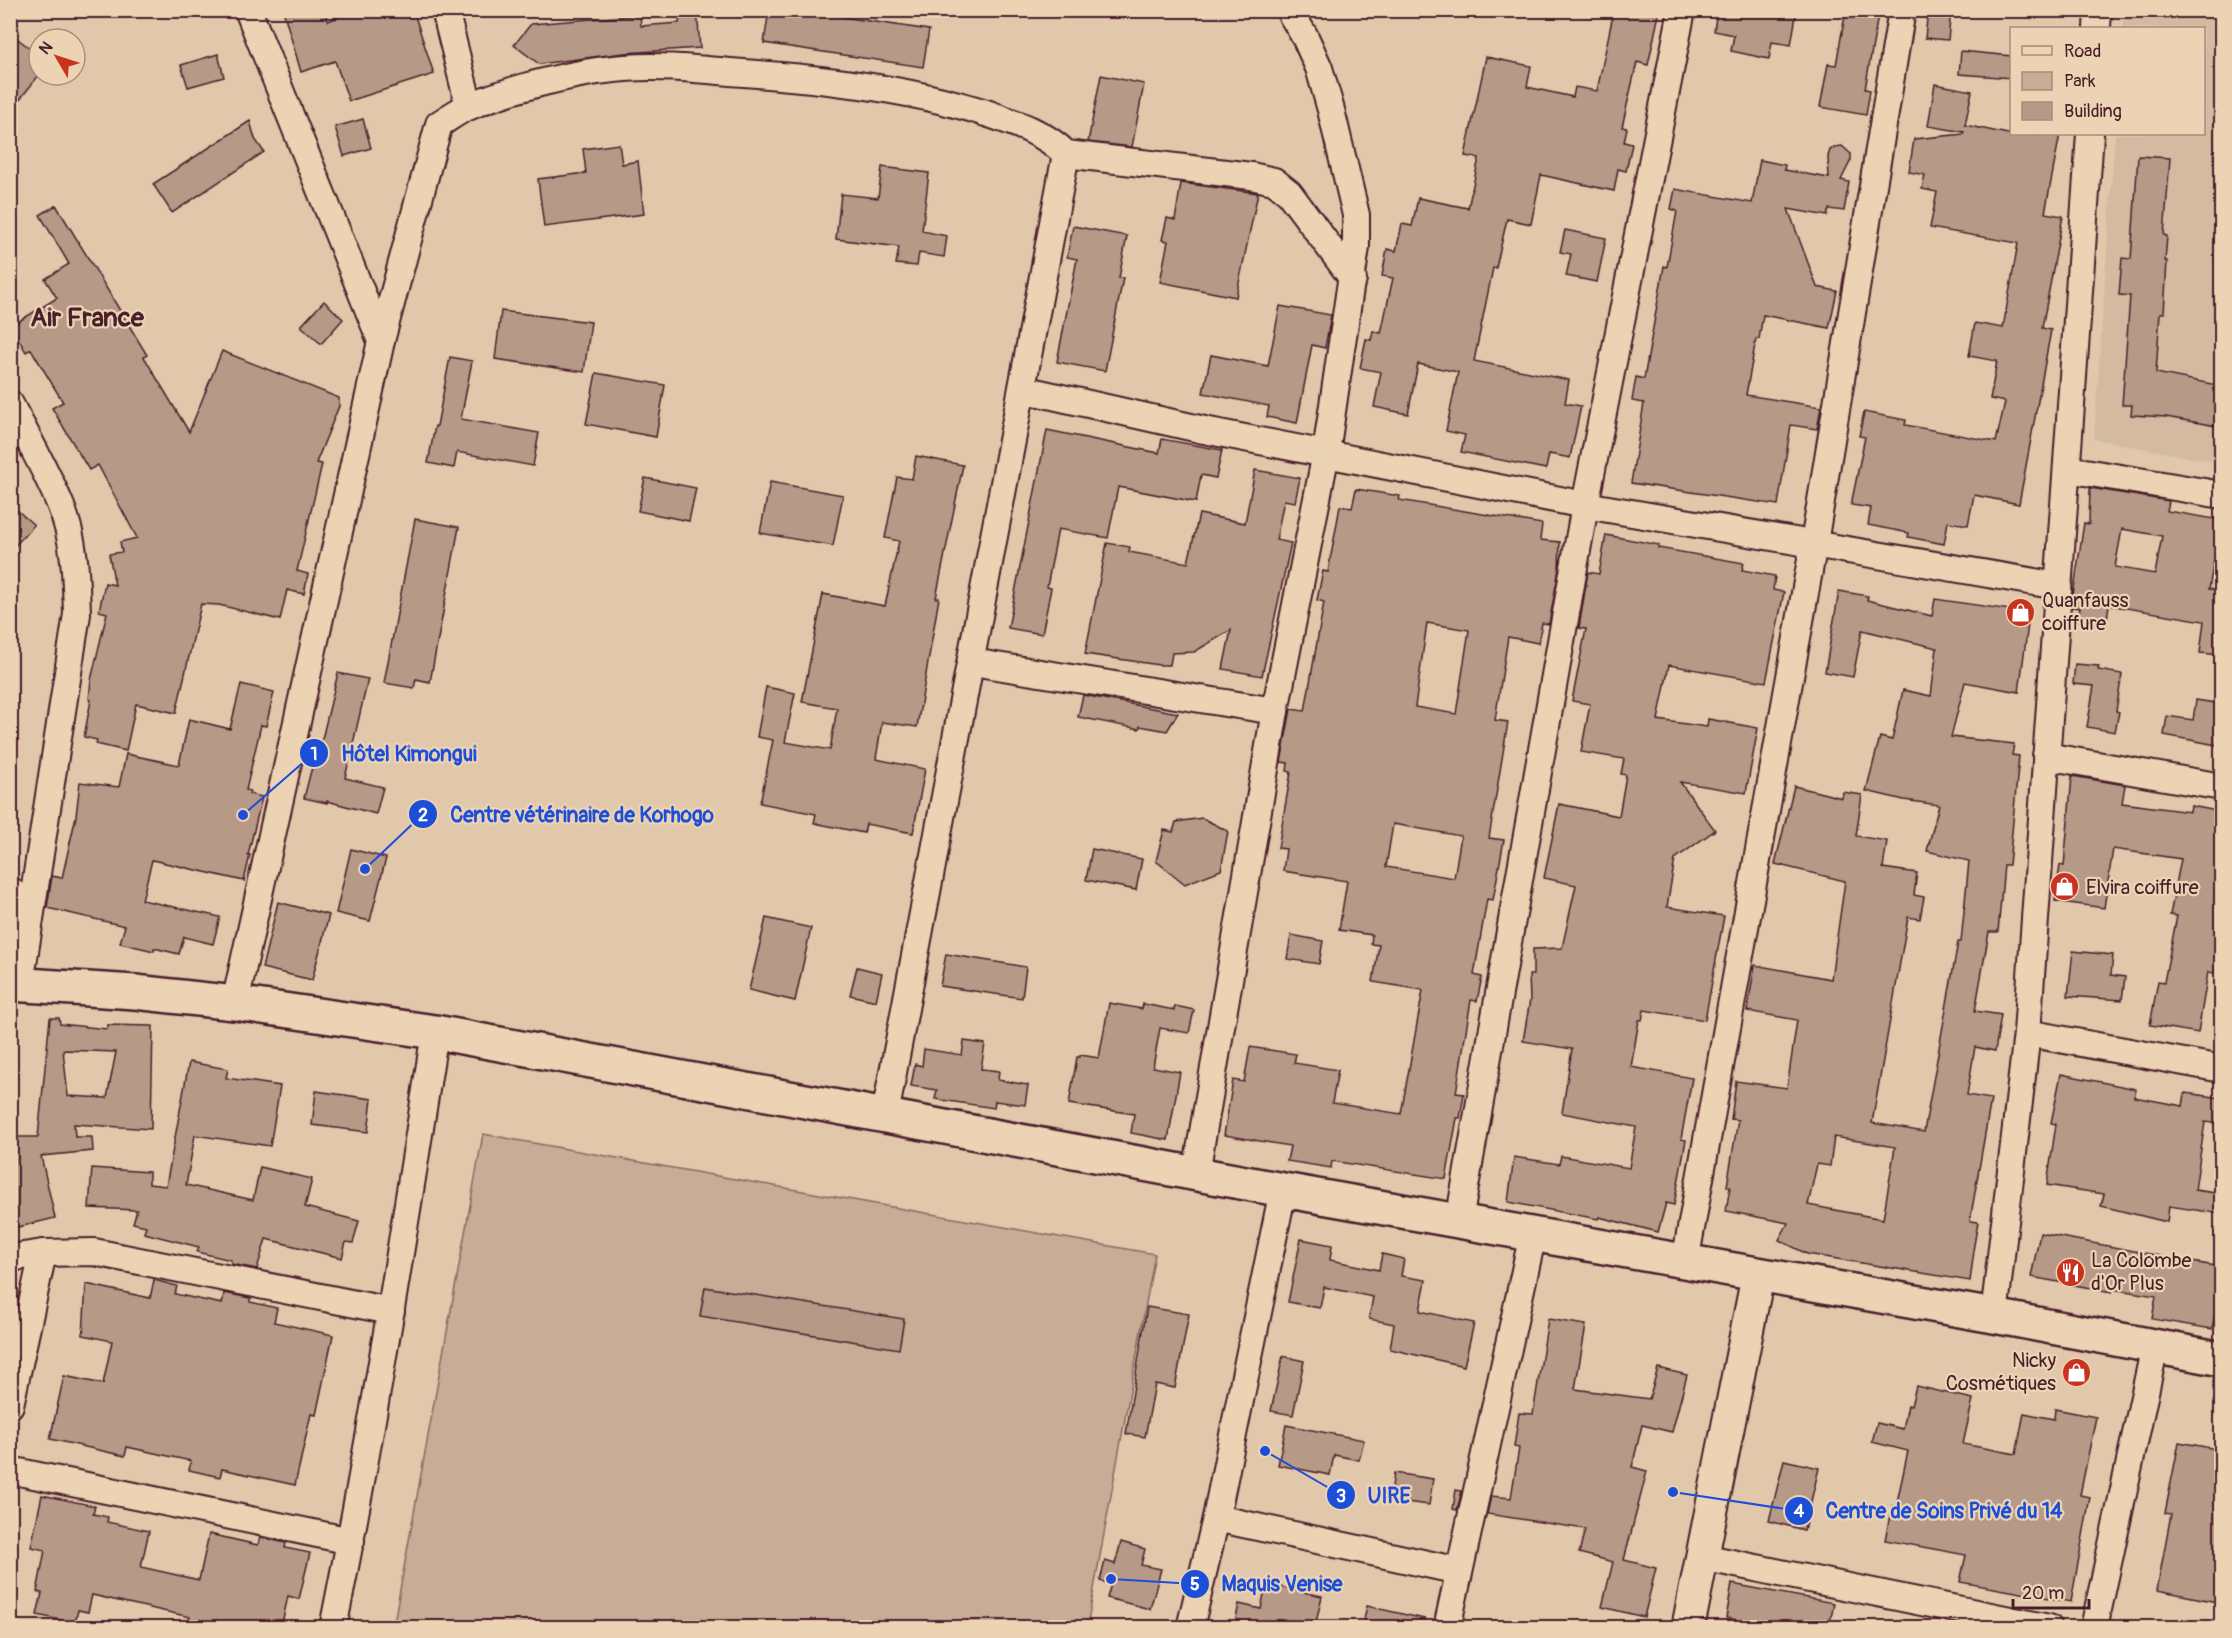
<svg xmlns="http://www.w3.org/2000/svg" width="2232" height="1638" viewBox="0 0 2232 1638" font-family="Pangolin,sans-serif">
<rect width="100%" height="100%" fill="#e1c8ab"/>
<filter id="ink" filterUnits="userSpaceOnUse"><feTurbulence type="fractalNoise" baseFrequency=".0167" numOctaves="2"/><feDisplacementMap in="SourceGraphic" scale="12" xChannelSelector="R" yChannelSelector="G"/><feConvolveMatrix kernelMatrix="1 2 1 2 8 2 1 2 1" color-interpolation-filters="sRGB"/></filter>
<g filter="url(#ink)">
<path fill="#d4baa0" d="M2124,11H2221V463L2094,439L2115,134H2204V28H2123Z"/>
<path fill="#c8ac95" stroke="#896660" stroke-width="1.5" d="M483,1134L1155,1254L1087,1627L393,1628Z"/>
<g fill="#b79987" stroke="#4a1f2b" stroke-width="1.5" fill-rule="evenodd">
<path d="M283,10H324L328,21L358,10H413L434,74L349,101L335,61L301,72Z"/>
<path d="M681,10H697L700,48L624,53L539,64L514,45L531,24L640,15L641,26L679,23Z"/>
<path d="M769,10H795L929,30L923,67L764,43Z"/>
<path d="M1614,10H1640L1659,14L1648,65L1637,62L1622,127L1627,128L1624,142L1632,144L1626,171L1618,169L1614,191L1541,175L1531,224L1507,219L1496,268H1493L1474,361L1569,380L1565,403L1581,406L1570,458L1549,454L1546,469L1461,452L1465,435L1446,431L1458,372L1418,364L1408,414L1374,407L1381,372L1360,368L1366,339L1371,340L1373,331L1381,333L1393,278L1382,276L1387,249L1396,251L1402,224L1412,226L1418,198L1468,208L1479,158L1465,156L1486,57L1531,66L1527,87L1573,97L1575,87L1597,91Z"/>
<path d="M1717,10H1797L1791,45L1772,42L1769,59L1731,51L1734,35L1714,31Z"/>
<path d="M1846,10H1879L1865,89L1870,90L1866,115L1820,107L1828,64L1836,65Z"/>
<path d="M1928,10H1951L1948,40L1925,38Z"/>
<path d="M10,33L39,55V75L10,112Z"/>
<path d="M1961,51L2012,56V78L1959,74Z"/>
<path d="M218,54L224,77L188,87L181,65Z"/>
<path d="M1101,75L1144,84L1132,147L1088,142Z"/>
<path d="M1935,84L1972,91L1965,125L2008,134H2060L2045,213L2063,216L2042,328L2051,330L2019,504L1974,495L1968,525L1948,522L1944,544L1908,537L1909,533L1868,525L1871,508L1851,505L1865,437L1859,436L1864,412L1906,420L1905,425L1996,442L2005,402L1990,399L1997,361L1969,356L1975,323L2003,328L2018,243L1930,228L1937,192L1922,189L1925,175L1909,172L1914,139L1964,134V132L1928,126Z"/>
<path d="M363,119L371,148L344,156L335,127Z"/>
<path d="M250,121L255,139L264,152L172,213L153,184Z"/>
<path d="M619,144L622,164L638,161L644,214L544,227L538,179L586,173L583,149Z"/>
<path d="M1842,146L1851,154V160L1841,180L1849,182L1844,211L1829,209L1827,216L1788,209L1817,287L1837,291L1829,328L1763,315L1759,339H1756L1746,395L1821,407L1817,429L1791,425L1778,505L1631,483L1644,403L1632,401L1636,377L1644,379L1664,266L1667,267L1677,211L1671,209L1675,189L1752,203L1760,160L1785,165L1784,170L1829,178L1828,156L1830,150L1835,147Z"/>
<path d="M2138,156L2170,158L2164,235L2167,236L2165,261H2167L2164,313H2160L2156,373L2222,386V427L2166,417L2131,415L2132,405H2122L2130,296L2119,295L2122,258L2131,259Z"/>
<path d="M882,167L929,173L922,231L947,236L944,257L919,253L917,266L896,264L899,247L836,239L841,194L878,198Z"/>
<path d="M1181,183L1258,193L1236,297L1160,282L1168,241L1162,240L1167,218L1175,220Z"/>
<path d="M56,205L147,355L144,357L189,432L222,351L339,398V406L316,463L322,464L297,571L308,574L304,594L287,590L280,620L219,605L201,604L176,713L136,704L126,751L96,744L97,740L84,737L91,700L89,699L91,680L107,613L99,611L105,583L115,585L109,554L122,552L120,542L137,538L98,465L89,470L52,408L63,402L31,349L26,352L11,326L57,298L45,279L69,264L40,215Z"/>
<path d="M1073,226L1127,236L1119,278H1123L1105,371L1057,362L1077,259L1067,257Z"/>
<path d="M1565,230L1606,238L1597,282L1566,276L1571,254L1560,252Z"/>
<path d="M324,301L343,319L321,344L301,326Z"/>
<path d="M1280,306L1331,315L1325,348L1312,345L1297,423L1267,417L1269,406L1203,393L1211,355L1268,366Z"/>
<path d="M501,311L591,322L584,372L495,359Z"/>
<path d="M450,357L472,361L461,419L539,433L533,466L457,452L454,468L428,463L435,426H437Z"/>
<path d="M596,373L665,385L656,437L586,424Z"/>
<path d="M1047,430L1159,453L1162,439L1222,450L1216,478L1201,475L1196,502L1118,487L1108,538L1058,529L1047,587L1051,588L1042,634L1008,628Z"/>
<path d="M916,456L963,465L936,598H939L917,727L882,722L876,759L925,769L913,833L866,824L864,833L814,823L816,814L760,803L773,740L757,737L766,687L795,693L785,742L830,750L837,708L802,702L823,594L885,606L899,541L885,538L897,477L912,479Z"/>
<path d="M1255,470L1300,478L1295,502L1284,500L1276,540L1291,543L1262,676L1223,669L1231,630L1194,652L1172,653L1170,665H1159L1085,654L1107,543L1130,547L1129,552L1188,563L1199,514L1245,523Z"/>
<path d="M645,478L696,488L689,521L638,511Z"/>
<path d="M770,482L843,495L833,546L760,533Z"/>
<path d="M2090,488L2169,501L2167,511L2221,520L2209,589L2222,590V655L2200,653L2204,621L2109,605L2106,626L2077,621L2080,608L2072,607L2073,595L2084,523L2089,524ZM2122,529L2162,536L2155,574L2115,567Z"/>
<path d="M1356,489L1400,496L1399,500L1542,524L1540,540L1560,542L1559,569L1549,624L1542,623L1538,643L1508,637L1495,720L1508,722L1489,838L1504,840L1493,900L1487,899L1474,975L1482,977L1477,1001L1471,1000L1456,1093L1464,1094L1460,1118H1457L1446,1179L1332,1161L1331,1168L1287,1161L1290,1146L1224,1135L1233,1080L1244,1082L1250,1047L1296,1054L1294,1063L1338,1070L1332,1103L1401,1114L1423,990L1373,982L1379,945L1371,944L1372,935L1339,930L1347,881L1283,871L1286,849L1278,848L1291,772L1287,771L1288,763L1281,762L1291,709L1305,711L1324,602L1317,600L1323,571L1328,572L1340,506L1352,508ZM1427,623L1469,630L1456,714L1415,707ZM1393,824L1461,836L1454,878L1386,867Z"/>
<path d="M10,504L34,525L10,551Z"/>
<path d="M415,519L459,527L430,682L416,679L414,688L384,683Z"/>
<path d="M1606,535L1659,545L1658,548L1744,563L1742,570L1775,576L1773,590L1784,592L1766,682L1669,665L1658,720L1707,727L1708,719L1758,728L1746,793L1680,782L1715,830L1675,859L1667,907L1724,916L1705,1020L1644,1010L1642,1020H1639L1631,1067L1692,1078L1681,1139L1686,1140L1674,1205L1666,1203L1658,1232L1599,1217L1598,1219L1508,1202L1514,1157L1559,1164L1561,1156L1629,1168L1636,1127L1562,1113L1572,1049L1523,1041L1530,1000L1529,975H1533V949L1562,948L1576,885L1544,878L1559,804L1619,816L1626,775L1621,774L1624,759L1581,752L1590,704L1572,701L1586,629L1579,628L1588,572L1599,574Z"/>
<path d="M1839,591L1868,596L1867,600L1932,616L1935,599L2010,610V606L2030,609L2019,692L1965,682L1951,737L2014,744L2012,755L2019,756L2009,865H2004L1998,932H1989L1975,1011L2001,1015L1995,1051L1975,1047L1967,1095L1991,1099L1970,1221L1978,1222L1973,1251H1974L1970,1281L1807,1254L1779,1240L1788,1223L1726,1211L1730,1187L1727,1186L1738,1120L1731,1119L1736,1081L1787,1088L1797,1020L1747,1011L1755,965L1831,979L1845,881L1775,864L1794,786L1842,798L1843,792L1862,795L1856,836L1887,841L1883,868L1917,873L1914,895L1924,897L1920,919L1908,917L1872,1123L1924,1132L1958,942H1961L1969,861L1927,851L1939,805L1904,800L1866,791L1880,737L1892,740L1903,690L1931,696L1937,648L1862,630L1853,677L1825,672ZM1834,1137L1895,1147L1883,1219L1808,1205L1817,1164L1830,1166Z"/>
<path d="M2075,664L2099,666L2098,670L2122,674L2116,711L2119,712L2115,732L2087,727L2094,686L2073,684Z"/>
<path d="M338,673L368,679L345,778L383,787L376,814L327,801V803L304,798L312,767L315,768Z"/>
<path d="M241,684L274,692L266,726L261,725L246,790L250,791L249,794L262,797L248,855H250L244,881L152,860L142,900L220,917L213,944L184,937L179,954L154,948V951L120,943L125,926L47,908L52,876L62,878L76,816L80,782L119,787L126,754L179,765L189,719L230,729Z"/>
<path d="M1083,695L1178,713L1167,731L1140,726L1139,729L1078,717Z"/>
<path d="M2196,700L2222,704V746L2164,735L2167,716L2193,720Z"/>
<path d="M2072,776L2125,785L2122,803L2190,812L2191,806L2222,812V974L2208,972L2198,1033L2150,1025L2158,981L2164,982L2177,916L2170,915L2181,859L2113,849L2104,908L2055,901L2060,865L2064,866Z"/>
<path d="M1202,818L1228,831L1221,870L1185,884L1156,861L1164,830L1173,832L1176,822Z"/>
<path d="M351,849L386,858L370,921L336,913Z"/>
<path d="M1092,849L1142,859L1136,890L1086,880Z"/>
<path d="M278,902L329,915L312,980L262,968Z"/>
<path d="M766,918L811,928L795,1001L749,990Z"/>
<path d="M1291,935L1323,941L1319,964L1287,959Z"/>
<path d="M2073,951L2113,955L2111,975L2125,977L2122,1000L2068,996Z"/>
<path d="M946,954L1026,967L1022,998L940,986Z"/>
<path d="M857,967L882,973L876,1001L850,995Z"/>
<path d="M1109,1003L1142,1009L1143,1004L1174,1010L1175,1006L1194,1010L1189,1033L1160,1028L1153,1067L1180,1072L1168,1140L1131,1133L1134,1114L1069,1104L1077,1057H1080V1055L1099,1058Z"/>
<path d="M50,1018H59L60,1024L107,1029V1025L153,1026L151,1129L74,1124L75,1137H92L93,1151L41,1156L55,1218L10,1229V1137H38ZM63,1050L116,1052L107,1098L68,1096Z"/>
<path d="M964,1041L985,1044L981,1069L999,1071L998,1080L1028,1085L1025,1105L995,1101L994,1108L935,1099L937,1090L911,1086L915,1064L922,1066L924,1049L962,1055Z"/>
<path d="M189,1062L228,1069L226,1078L280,1086L270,1146L195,1135L186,1185L253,1200L260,1167L312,1179L305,1207L359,1221L353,1243L346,1242L342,1258L266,1239L257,1269L231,1264V1260L197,1252L199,1247L144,1233L146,1226L133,1223L137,1210L89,1208L92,1168L149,1172V1184L166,1186Z"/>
<path d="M2061,1074L2136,1089L2134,1097L2183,1106L2185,1093L2222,1098V1124L2205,1122L2195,1190L2222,1194V1214L2169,1206L2167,1222L2101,1206L2104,1194L2047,1185L2056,1124L2051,1123Z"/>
<path d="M316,1091L372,1099L368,1132L312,1125Z"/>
<path d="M2040,1233L2161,1256V1257L2222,1267V1279L2212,1329L2152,1319L2156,1296L2112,1289V1292L2031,1277Z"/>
<path d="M1301,1239L1332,1245L1330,1260L1379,1270L1382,1254L1404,1259L1401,1276L1426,1280L1420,1311L1474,1323L1464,1366L1390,1349L1394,1324L1369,1319L1373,1297L1324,1287L1320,1308L1288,1302Z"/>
<path d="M154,1280L177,1286L175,1294L222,1304L224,1293L250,1298V1302L277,1308L274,1322L333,1335L316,1415L311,1414L295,1485L222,1469L220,1477L189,1470L191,1461L127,1447L125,1456L50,1439L64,1376L103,1384L112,1341L83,1335L86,1284L150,1298Z"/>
<path d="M705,1287L904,1319L899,1349L700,1316Z"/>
<path d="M1147,1307L1189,1314L1175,1388L1155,1384L1145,1437L1126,1434Z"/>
<path d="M1548,1319L1586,1325L1575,1389L1649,1399L1658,1368L1687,1375L1672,1432L1642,1425L1632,1467L1647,1471L1624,1560L1656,1568L1644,1617L1602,1607L1613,1562L1579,1553L1585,1529L1487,1514L1491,1496L1511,1498L1519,1448L1514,1447L1519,1413L1533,1414Z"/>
<path d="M1283,1356L1304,1361L1293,1415L1271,1411Z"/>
<path d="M1916,1386L1973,1399L1963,1444L2016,1454L2024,1413L2054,1419L2055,1409L2096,1417L2080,1495L2090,1497L2071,1602L1960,1582L1966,1555L1885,1540L1892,1506L1896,1507L1908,1451L1872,1442L1877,1423L1903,1429L1908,1405L1911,1406Z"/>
<path d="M1286,1425L1364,1440L1359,1460L1334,1455L1330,1475L1278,1465Z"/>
<path d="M2179,1442L2222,1450V1603L2157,1590L2171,1514L2165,1513Z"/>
<path d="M1784,1460L1819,1468L1804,1530L1769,1521Z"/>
<path d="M1394,1473L1433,1479L1429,1505L1390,1500Z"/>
<path d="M1456,1490L1462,1491L1457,1510L1453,1509Z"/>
<path d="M42,1495L95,1506L93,1514L108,1517L107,1522L149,1531L141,1567L199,1580L209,1534L258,1545L260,1537L286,1543L285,1548L310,1553L299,1599L288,1596L281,1628H206L207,1624L189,1620L190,1617L92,1595L88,1612L78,1610L75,1623L37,1615L42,1593L37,1592L45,1550L31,1547Z"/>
<path d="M1121,1542L1145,1549L1141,1565L1161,1569L1150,1609L1107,1598L1111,1584L1100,1581L1105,1561L1115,1564Z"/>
<path d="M1266,1584L1322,1596L1315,1627L1304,1625V1628H1234L1239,1604L1261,1609Z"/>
<path d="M1732,1584L1834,1603L1829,1628H1778L1726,1618Z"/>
<path d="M1367,1606L1425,1619L1424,1628H1362Z"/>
</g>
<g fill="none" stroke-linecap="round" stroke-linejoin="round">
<defs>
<g id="minor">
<path d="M248,10L381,341"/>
<path d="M445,10L469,106"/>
<path d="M2097,28L2098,10"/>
<path d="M1022,389L1204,430L1585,505L2058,586"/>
<path d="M10,404C27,437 46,470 60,504C75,539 76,577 77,614L20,984"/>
<path d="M2067,469L2222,495"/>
<path d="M972,662L1275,711"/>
<path d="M2046,756L2222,787"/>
<path d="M10,890L31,911"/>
<path d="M235,1003L381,341L439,124C449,118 459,110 470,106C511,88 581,71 625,68C660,65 696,69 730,72C816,78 904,87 986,113C1015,123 1044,132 1066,154L1251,176L1274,181L1289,193L1353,279"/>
<path d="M2027,1033L2222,1069"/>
<path d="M885,1115L1066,154"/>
<path d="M1196,1173L1275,711L1326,453L1356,247V215L1331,110L1319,68L1305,37L1289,10"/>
<path d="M1459,1221L1585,505L1682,10"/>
<path d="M10,1258L43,1253L94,1252L391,1311"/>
<path d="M1685,1262L1814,543L1902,10"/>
<path d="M1994,1316L2027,1033L2090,134"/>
<path d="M10,1405L43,1253"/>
<path d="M10,1470L351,1541"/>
<path d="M1216,1518L1459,1571"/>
<path d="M1702,1557L2049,1628"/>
<path d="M333,1628C373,1430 404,1231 435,1032"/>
<path d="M1190,1628L1216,1518L1283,1190"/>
<path d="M1447,1628L1533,1234"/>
<path d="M2094,1628L2155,1346"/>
</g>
<path id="tertiary" d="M1688,1628L1758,1275"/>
<path id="secondary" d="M10,984L135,992L235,1003L435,1032L1283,1190L1994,1316L2222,1359"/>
</defs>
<use href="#minor" stroke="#4a1f2b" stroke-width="30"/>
<use href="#tertiary" stroke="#4a1f2b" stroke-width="36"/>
<use href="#secondary" stroke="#4a1f2b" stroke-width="38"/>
<use href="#minor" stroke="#ebd3b3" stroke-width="26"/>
<use href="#tertiary" stroke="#ebd3b3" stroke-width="32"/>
<use href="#secondary" stroke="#ebd3b3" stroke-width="33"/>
</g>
</g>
<defs>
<symbol id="shop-disc" viewBox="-11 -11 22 22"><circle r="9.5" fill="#c8321e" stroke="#ebd3b3"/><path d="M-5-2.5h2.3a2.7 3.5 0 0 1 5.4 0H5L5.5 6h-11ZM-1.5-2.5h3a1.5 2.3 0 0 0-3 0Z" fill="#fff"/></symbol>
<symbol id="restaurant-disc" viewBox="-11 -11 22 22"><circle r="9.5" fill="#c8321e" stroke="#ebd3b3"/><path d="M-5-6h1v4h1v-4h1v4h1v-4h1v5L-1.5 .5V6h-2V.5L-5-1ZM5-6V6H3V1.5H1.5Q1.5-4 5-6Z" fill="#fff"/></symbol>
</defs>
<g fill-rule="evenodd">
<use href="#shop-disc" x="2004" y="596" width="33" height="33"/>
<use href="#shop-disc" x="2048" y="870" width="33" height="33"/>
<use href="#restaurant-disc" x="2054" y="1256" width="33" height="33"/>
<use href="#shop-disc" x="2060" y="1356" width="33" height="33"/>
</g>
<g text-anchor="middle" stroke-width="4.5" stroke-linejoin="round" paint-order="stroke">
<g font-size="20" fill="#4a1f2b" stroke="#ebd3b3" text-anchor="start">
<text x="2042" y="607">Quanfauss<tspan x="2042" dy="23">coiffure</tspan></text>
<text x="2086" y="894">Elvira coiffure</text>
<text x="2091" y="1267">La Colombe<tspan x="2091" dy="23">d'Or Plus</tspan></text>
<text x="2056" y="1367" text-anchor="end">Nicky<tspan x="2056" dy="23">Cosmétiques</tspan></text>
</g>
<g font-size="26" font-weight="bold" fill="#4a1f2b" stroke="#ebd3b3">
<text x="87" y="326">Air France</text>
</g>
</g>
<path fill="none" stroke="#1d4ed8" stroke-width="2" d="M243 815L314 753M365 869L423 814M1265 1451L1341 1495M1673 1492L1799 1511M1111 1579L1195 1584"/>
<g fill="#1d4ed8" stroke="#ebd3b3" stroke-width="2">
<circle cx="243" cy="815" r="6"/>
<circle cx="365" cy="869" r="6"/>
<circle cx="1265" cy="1451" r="6"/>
<circle cx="1673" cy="1492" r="6"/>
<circle cx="1111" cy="1579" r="6"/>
<circle cx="314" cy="753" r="15"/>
<circle cx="423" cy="814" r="15"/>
<circle cx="1341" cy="1495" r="15"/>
<circle cx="1799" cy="1511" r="15"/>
<circle cx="1195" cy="1584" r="15"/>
</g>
<g font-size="18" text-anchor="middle" font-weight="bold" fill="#fff">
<text x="314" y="760">1</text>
<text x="423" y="821">2</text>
<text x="1341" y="1502">3</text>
<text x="1799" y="1517">4</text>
<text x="1195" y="1590">5</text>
</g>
<g font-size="21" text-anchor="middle" font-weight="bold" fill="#1d4ed8" stroke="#ebd3b3" stroke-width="4.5" stroke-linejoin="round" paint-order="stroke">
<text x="409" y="761">Hôtel Kimongui</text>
<text x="582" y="822">Centre vétérinaire de Korhogo</text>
<text x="1389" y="1503">UIRE</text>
<text x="1944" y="1518">Centre de Soins Privé du 14</text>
<text x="1282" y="1591">Maquis Venise</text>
</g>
<rect width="2232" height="1638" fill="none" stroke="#ebd3b3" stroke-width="36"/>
<rect x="18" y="18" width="2196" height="1602" fill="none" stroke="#4a1f2b" stroke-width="2" filter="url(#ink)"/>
<rect x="2010" y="27" width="195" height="108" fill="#ebd3b3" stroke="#ab8b7d" stroke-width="1.5"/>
<rect x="2022" y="46" width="30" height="9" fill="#ebd3b3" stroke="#ab8b7d" stroke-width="1.5"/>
<text x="2064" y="57" font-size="18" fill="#4a1f2b">Road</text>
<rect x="2022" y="72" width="30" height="18" fill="#c8ac95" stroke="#ab8b7d" stroke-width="1.5"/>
<text x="2064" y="87" font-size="18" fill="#4a1f2b">Park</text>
<rect x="2022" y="102" width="30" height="18" fill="#b79987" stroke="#ab8b7d" stroke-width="1.5"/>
<text x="2064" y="117" font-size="18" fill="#4a1f2b">Building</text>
<g transform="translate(57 57) rotate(309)"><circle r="28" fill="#ebd3b3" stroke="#ab8b7d" stroke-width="1.5"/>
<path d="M0-4.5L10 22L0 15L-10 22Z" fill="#c8321e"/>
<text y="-9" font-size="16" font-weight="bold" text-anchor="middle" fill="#4a1f2b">N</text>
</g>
<path d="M2013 1599v9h76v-9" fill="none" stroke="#4a1f2b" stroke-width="3"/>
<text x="2022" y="1599" font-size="18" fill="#4a1f2b" stroke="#ebd3b3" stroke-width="4.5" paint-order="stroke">20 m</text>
</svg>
